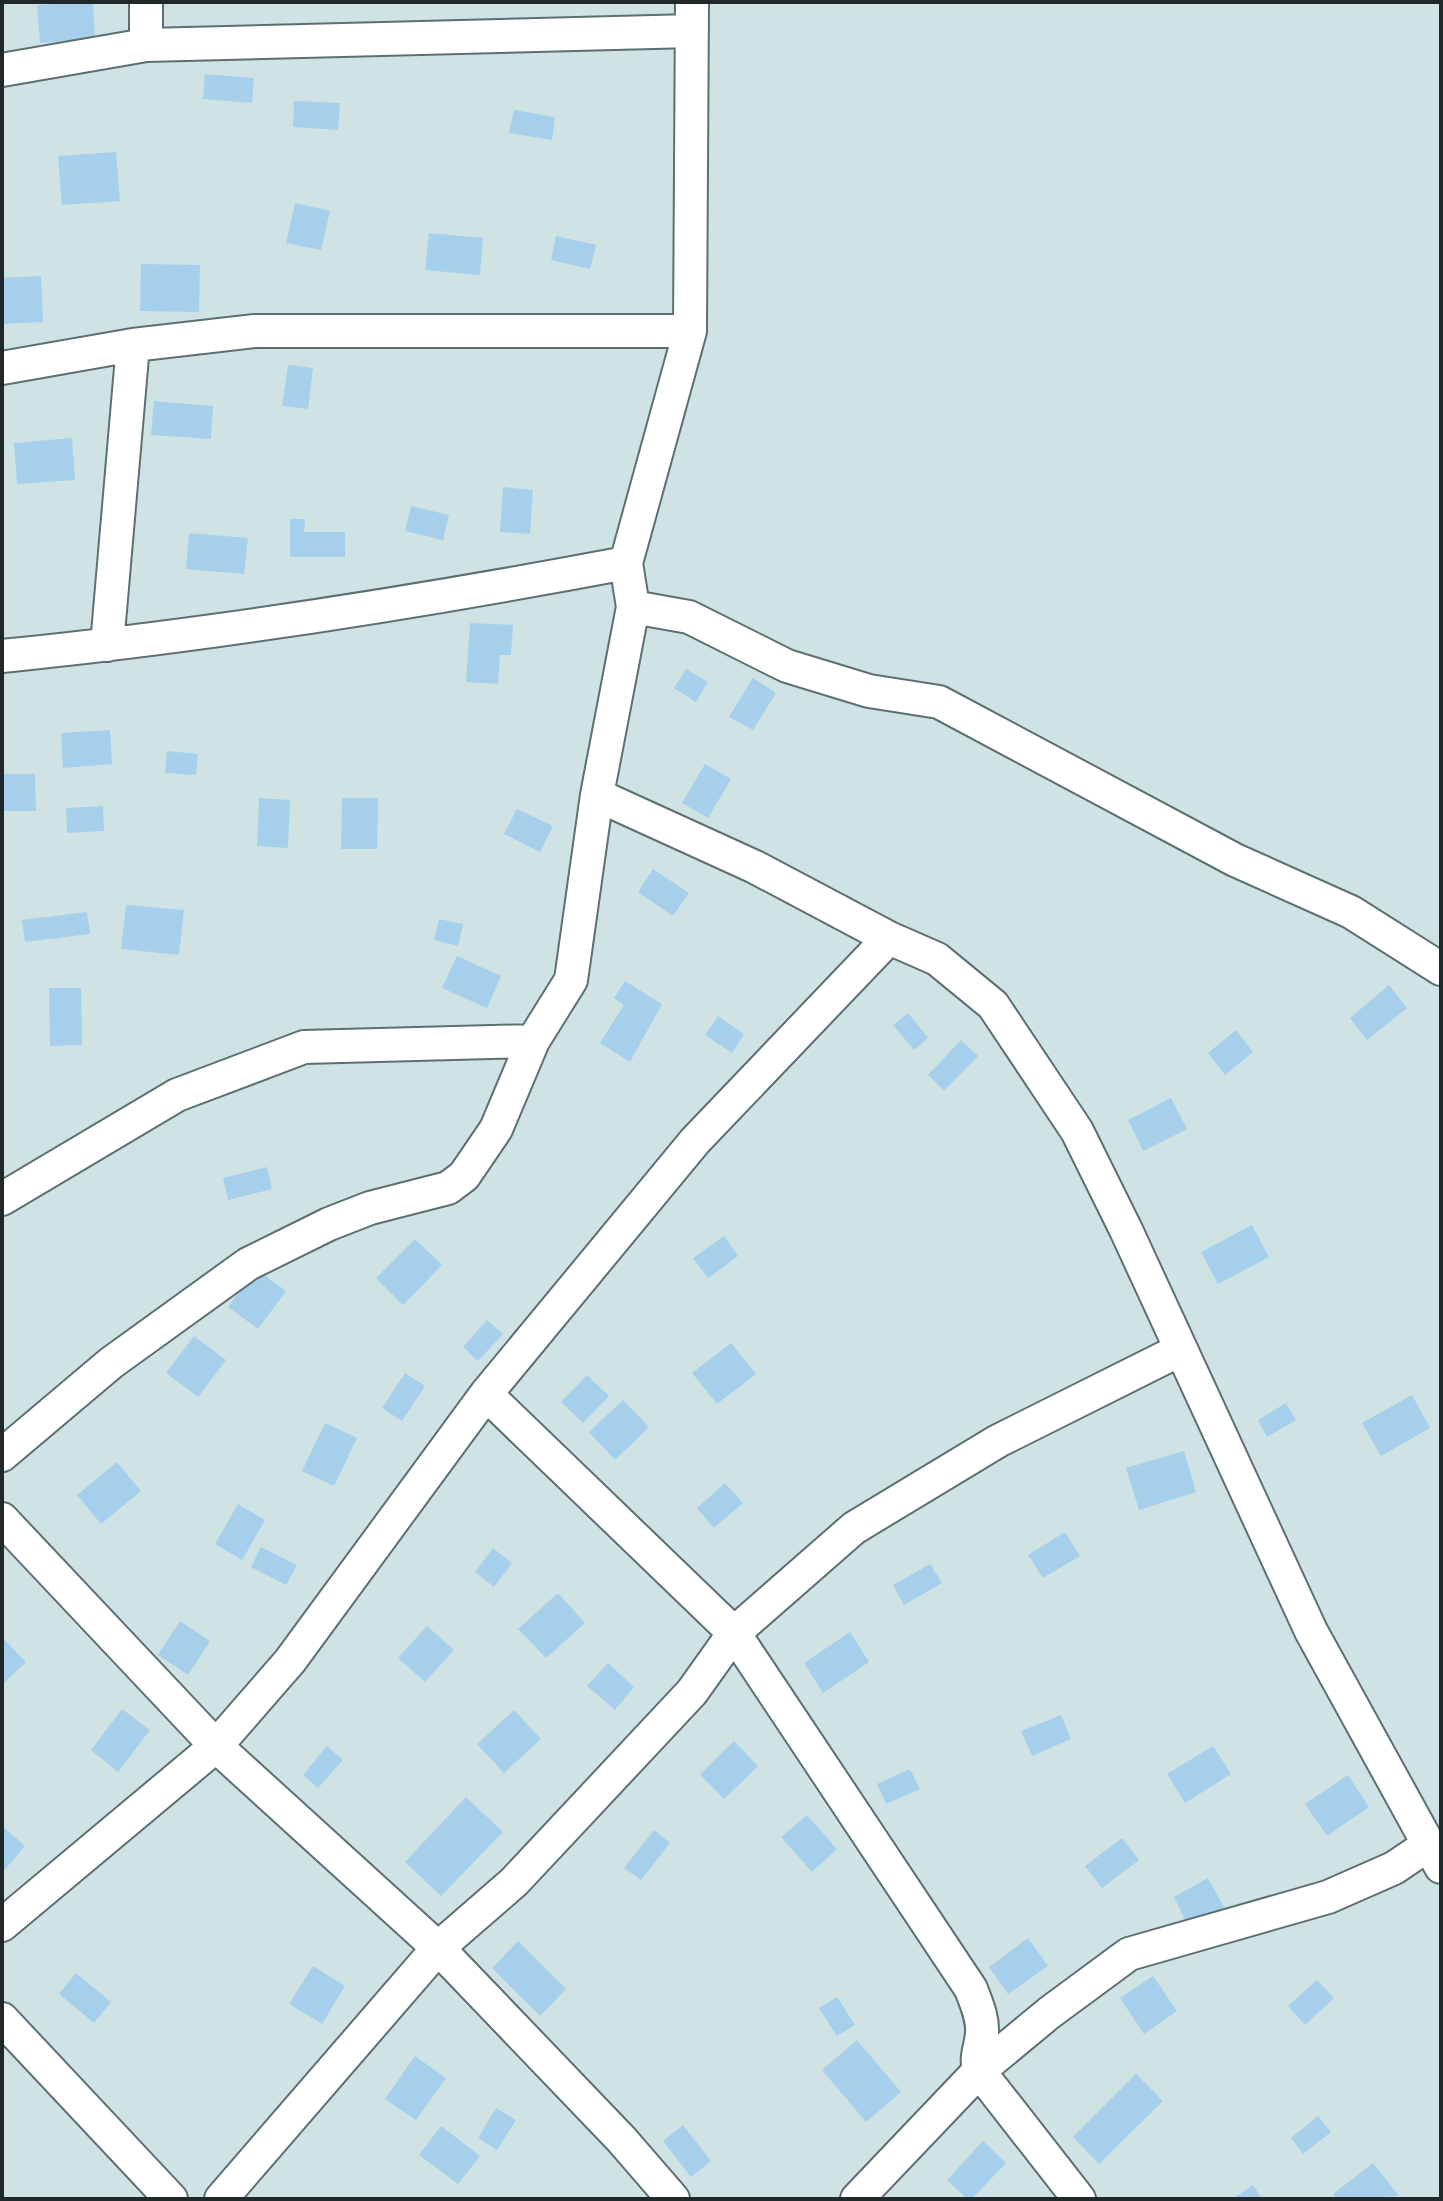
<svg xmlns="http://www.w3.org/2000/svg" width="1443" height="2201" font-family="'Sofia Sans Condensed',sans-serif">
<rect width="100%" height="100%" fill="#cfe3e5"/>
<!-- building -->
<path fill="#a5cfeb" d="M93,2L95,39L40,43L37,5Z
M205,74L254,78L252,103L203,99Z
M294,101L340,103L338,130L293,127Z
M514,110L555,117L552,140L509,133Z
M116,152L120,201L62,205L58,156Z
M295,203L330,211L321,250L286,243Z
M429,233L483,238L480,275L425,270Z
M556,236L596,245L590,269L551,260Z
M141,264L200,265L199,312L140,311Z
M41,276L43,322L2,324V278Z
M288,365L313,368L308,409L282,406Z
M154,401L213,406L211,439L151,435Z
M72,438L75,480L17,484L14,443Z
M503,487L533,490L530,534L500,532Z
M411,506L449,515L443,540L405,531Z
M290,519H305L304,532H345V557H290Z
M189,533L248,538L244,574L186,569Z
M470,623L513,625L511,655H500L498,684L466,682Z
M686,669L708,682L696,702L674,688Z
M753,678L776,693L753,730L729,717Z
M110,730L112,764L63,768L61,733Z
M167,751L198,754L196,775L165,773Z
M705,764L731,779L708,818L682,803Z
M2,774H35L36,811H2Z
M259,798L290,800L288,848L257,846Z
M342,798H378L377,849H341Z
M103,806L104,831L67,833L66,808Z
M517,809L553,826L540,852L504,834Z
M653,869L689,893L673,916L638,892Z
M126,905L184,910L179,955L121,949Z
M87,912L90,934L25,942L22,920Z
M439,919L463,924L458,946L434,940Z
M457,956L501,976L487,1008L442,988Z
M625,981L662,1004L630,1062L600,1043L624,1005L614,998Z
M1389,985L1407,1008L1367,1040L1350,1018Z
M49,988H81L82,1045L50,1046Z
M908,1013L928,1038L914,1050L893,1025Z
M718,1016L744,1034L732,1053L705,1035Z
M1236,1030L1253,1052L1225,1075L1208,1053Z
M961,1040L978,1056L944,1091L928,1075Z
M1171,1098L1187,1129L1143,1151L1128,1120Z
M267,1167L272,1189L228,1200L223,1178Z
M1252,1225L1269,1257L1218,1284L1201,1252Z
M724,1236L738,1256L708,1278L693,1258Z
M415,1239L442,1265L403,1305L376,1278Z
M256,1269L286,1291L258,1329L228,1307Z
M487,1320L503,1334L478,1361L463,1347Z
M194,1336L226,1360L198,1397L166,1373Z
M731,1343L756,1374L717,1404L692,1373Z
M405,1373L425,1386L402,1421L382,1408Z
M587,1375L609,1396L583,1423L561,1402Z
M1412,1395L1430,1428L1381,1456L1362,1423Z
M623,1400L649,1427L615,1460L589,1432Z
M1286,1403L1296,1420L1267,1437L1258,1420Z
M325,1423L357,1438L334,1486L302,1471Z
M1184,1451L1196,1492L1139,1510L1126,1468Z
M117,1462L141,1491L101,1524L77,1495Z
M725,1483L743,1503L714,1528L697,1508Z
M238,1504L265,1520L242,1560L215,1544Z
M1065,1532L1080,1556L1043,1578L1028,1555Z
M261,1547L297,1565L286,1585L251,1567Z
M493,1548L512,1563L494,1587L475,1572Z
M930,1564L942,1583L904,1605L893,1585Z
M558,1593L585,1623L546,1658L518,1629Z
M180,1621L210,1641L188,1675L158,1655Z
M427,1626L454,1650L425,1682L398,1658Z
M850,1632L869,1662L823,1693L804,1663Z
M2,1637L26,1662L2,1685Z
M608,1663L634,1687L615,1710L587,1686Z
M122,1709L150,1730L118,1772L91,1750Z
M514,1710L541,1739L504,1773L477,1744Z
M1061,1715L1071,1739L1032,1756L1021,1731Z
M734,1741L758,1766L724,1799L700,1775Z
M327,1746L343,1760L318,1788L303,1775Z
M1213,1746L1231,1774L1185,1803L1167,1774Z
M910,1769L920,1789L886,1804L877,1784Z
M1348,1775L1369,1807L1327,1836L1305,1804Z
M466,1797L503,1832L441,1896L405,1862Z
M807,1815L837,1849L812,1872L781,1837Z
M2,1826L25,1846L2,1873Z
M654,1830L670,1843L641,1880L624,1868Z
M1122,1838L1139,1860L1102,1888L1085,1866Z
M1208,1878L1224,1907L1188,1926L1174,1897Z
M1028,1938L1048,1966L1008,1994L989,1967Z
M518,1941L566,1989L540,2016L492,1968Z
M313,1966L345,1986L322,2024L289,2004Z
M76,1973L111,2002L94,2023L59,1994Z
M1153,1976L1177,2011L1144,2034L1120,1998Z
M1317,1980L1334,1998L1305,2025L1288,2006Z
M837,1997L855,2025L837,2036L819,2008Z
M857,2040L901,2092L866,2122L822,2070Z
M415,2056L446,2078L416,2120L385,2099Z
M1136,2074L1163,2101L1099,2164L1073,2137Z
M496,2108L516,2120L497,2150L478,2138Z
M1318,2116L1331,2132L1303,2154L1291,2138Z
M683,2125L711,2161L691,2177L663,2141Z
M441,2126L480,2156L458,2184L419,2155Z
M983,2141L1006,2163L972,2199H967L947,2180Z
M1373,2163L1399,2196L1337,2199L1333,2194Z
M1253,2185L1262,2199H1236L1235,2197Z"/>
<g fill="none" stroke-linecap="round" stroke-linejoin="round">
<defs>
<path id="street" d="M146,2V45
M2,70L146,45L692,31
M2,368L133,345L255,331H690
M633,607L689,617L787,666L869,691L939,702L1235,860L1351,912L1441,969
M107,645L133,345
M2,656C212,635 419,602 626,563
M597,795L755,867L889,938L937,959L993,1005L1077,1131L1126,1230L1311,1631L1441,1867
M2,1199L177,1095L304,1047L533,1041
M486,1394L734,1633L971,1989C976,2003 983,2017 982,2033C981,2048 975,2056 979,2071L1079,2199
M2,1455L111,1363L248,1264L329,1224L370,1208L448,1188L464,1176L496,1129L533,1041L571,980L597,795L633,607L626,563L690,331L692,2
M2,1519L216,1746L438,1948L622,2140L673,2199
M2,1925L216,1746L290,1661L486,1394L695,1141L889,938
M2,2019L171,2199
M221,2199L438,1948L514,1882L692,1692L734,1633L854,1528L998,1441L1180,1350
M857,2199L979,2071L1049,2013L1129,1954L1328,1897L1394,1868L1428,1845"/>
</defs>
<!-- street casing -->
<use href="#street" stroke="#5d6f71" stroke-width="36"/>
<!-- street -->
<use href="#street" stroke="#fff" stroke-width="32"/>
</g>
<!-- border -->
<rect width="1443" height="2201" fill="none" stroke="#212829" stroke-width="8"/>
</svg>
